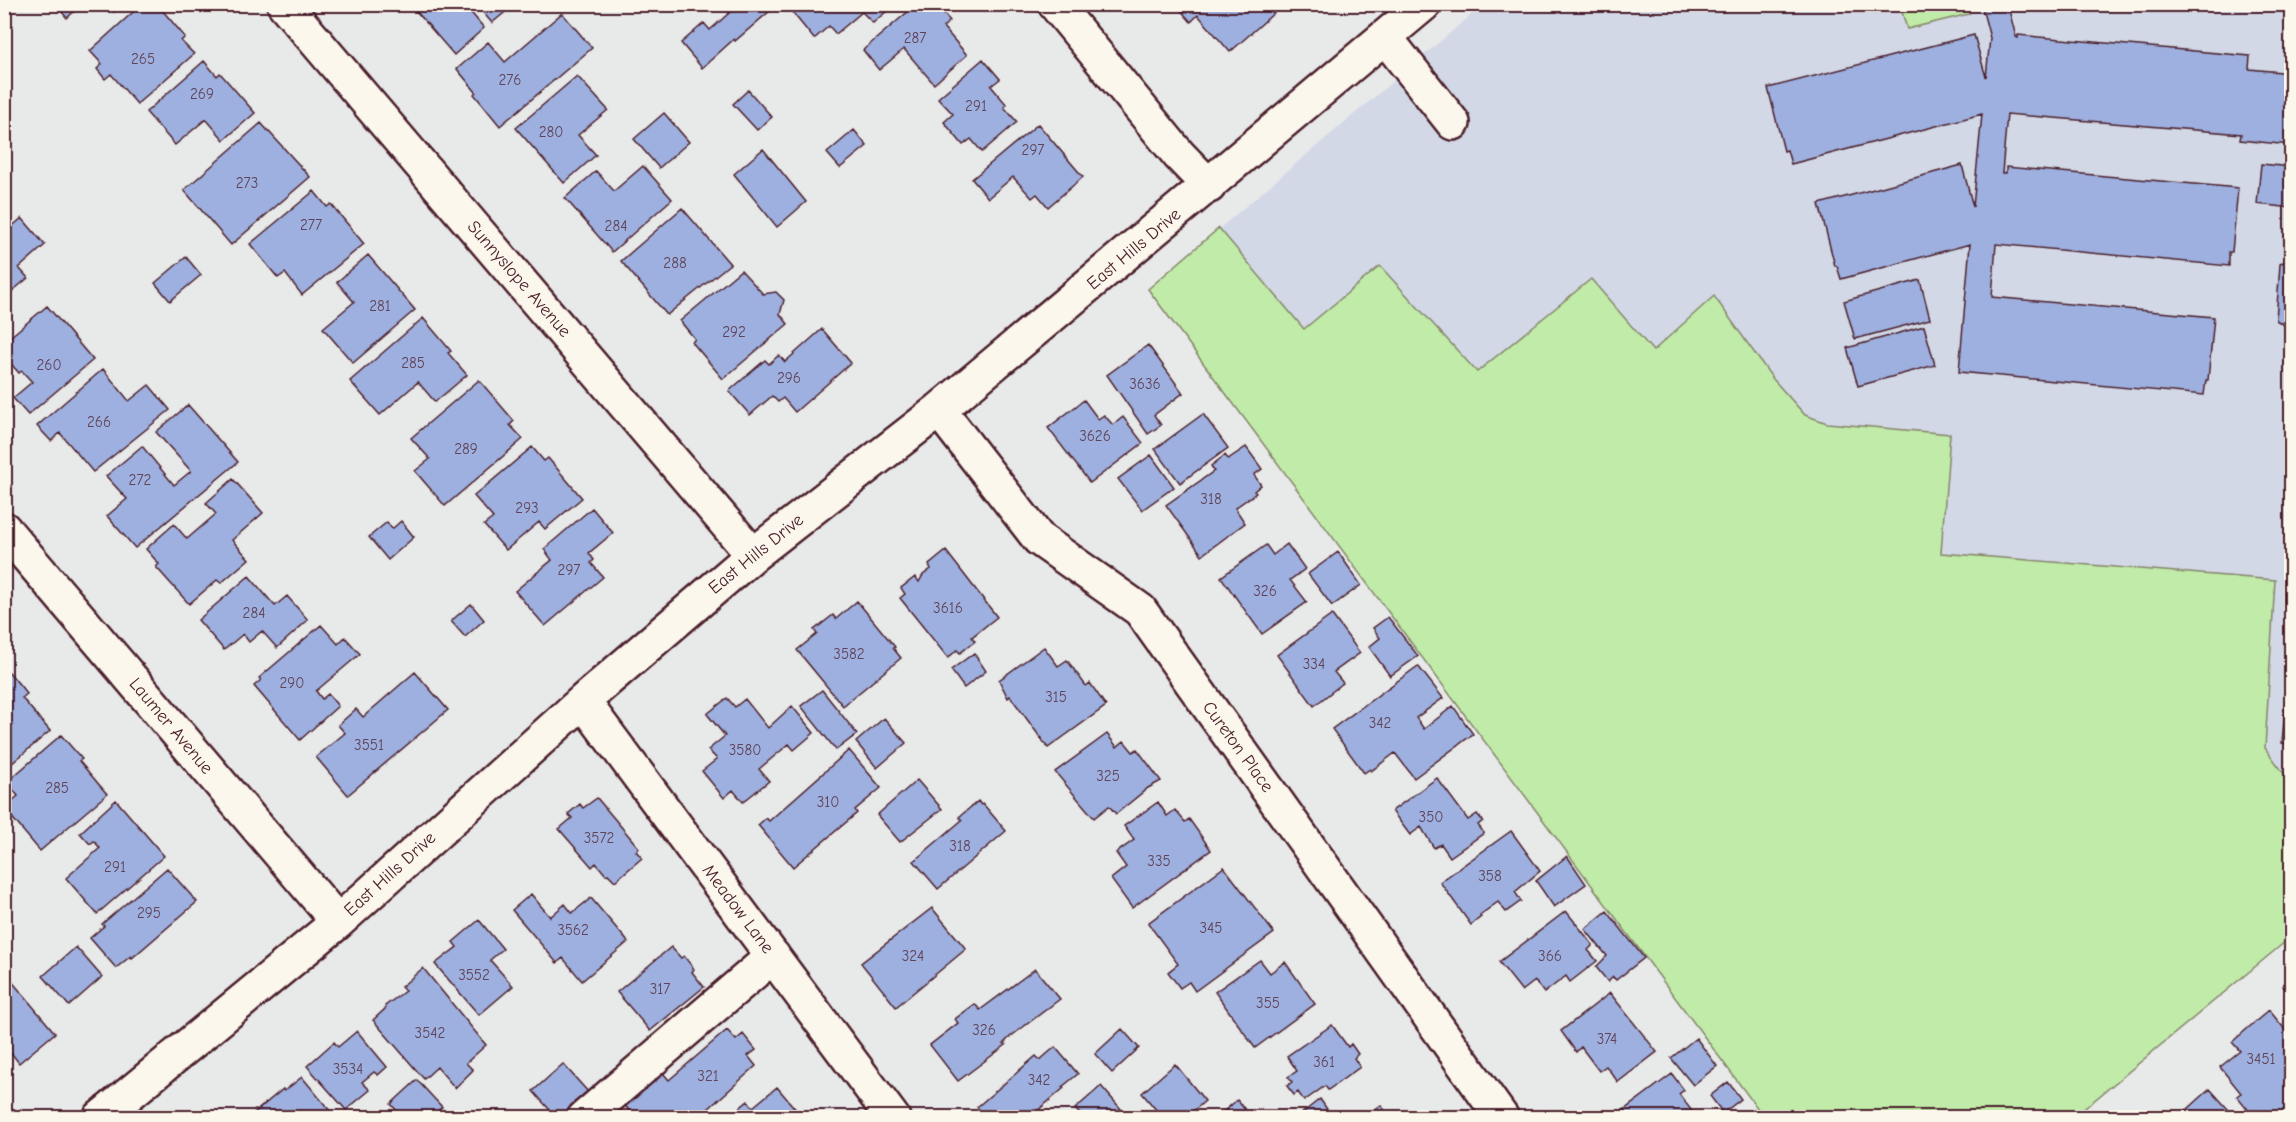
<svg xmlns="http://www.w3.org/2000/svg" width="2296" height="1122" font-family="'Comic Neue',sans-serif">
<rect width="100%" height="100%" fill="#e8e9e9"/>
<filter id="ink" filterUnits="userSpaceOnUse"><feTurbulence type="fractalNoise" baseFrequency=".0167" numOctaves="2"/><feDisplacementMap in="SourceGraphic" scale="12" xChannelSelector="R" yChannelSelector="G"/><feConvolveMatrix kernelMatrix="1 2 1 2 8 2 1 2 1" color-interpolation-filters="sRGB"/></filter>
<g filter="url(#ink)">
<!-- built -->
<path fill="#d2d8e6" d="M1483,5H2291V937L2074,1117H1764L1148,289Z"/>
<!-- green -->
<path fill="#c0eba8" stroke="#85856a" stroke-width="1.5" d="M1900,5H1967L1969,14L1907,29Z
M1219,228L1304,329L1380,266L1477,372L1591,279L1653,351L1714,296L1773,379L1805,415L1827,423L1950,434L1941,553L2275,580L2265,748L2291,783V937L2074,1117H1764L1148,289Z"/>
<!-- building -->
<path fill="#9eb0df" stroke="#4a1f2b" stroke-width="1.5" d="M55,4H82L67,18Z
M107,4H123L114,12Z
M142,4H157L185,37L181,41L194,54L137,104L111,74L105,79L97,69L102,64L90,51Z
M410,4H472L468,9L484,28L454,55Z
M476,4H515L492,23Z
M741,4H778L735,41L734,39L702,68L681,43L704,23L710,30L737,6L738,7Z
M791,4H895L873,23L862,12L836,34L829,26L814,39L788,7Z
M917,4H933L943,13L950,21L943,27L967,55L934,84L904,49L879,70L863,50Z
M1181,4H1268L1275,12L1230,52L1198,15L1191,22L1178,7Z
M1981,4H2030L2009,10L2016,37L2018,38V35L2250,56L2249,69L2292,73L2290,145L2240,140L2241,134L2007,114L2002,173H2006V167L2238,188L2232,252H2229V266L1996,244L1992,297L2214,317L2208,380H2206L2204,395L1959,372L1970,244L1841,279L1837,266H1835L1819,204L1962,165L1973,207L1982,114L1791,164L1787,150L1784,151L1768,88L1974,35L1986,77L1990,38Z
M562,13L592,48L500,126L474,94L476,92L457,69L488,42L505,62Z
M983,59L1000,79L991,86L1007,105L1004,107L1017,122L982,152L971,139L963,145L944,122L953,114L938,98Z
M204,61L217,76L220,73L255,113L224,140L206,119L175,145L146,112Z
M577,76L608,110L578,135L596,155L564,183L516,128Z
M748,90L772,117L757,130L733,104Z
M664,113L689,142L659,168L634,139Z
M261,123L310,177L231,245L184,190Z
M1038,124L1083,177L1048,207L1037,194L1032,198L1013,177L988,198L972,179Z
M854,130L867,146L840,168L827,153Z
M763,149L806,202L777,227L734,174Z
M2261,164L2292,167V208L2257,204Z
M643,166L672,199L612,252L565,198L596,171L614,191Z
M314,191L327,207L331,204L364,244L302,295L285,273L278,278L250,244Z
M682,208L730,264L667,315L621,261Z
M22,218L45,245L19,268L28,278L4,298V233Z
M368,255L415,310L353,363L323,328L354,302L337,282Z
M186,257L201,275L170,301L155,283Z
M2292,258V330L2276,320L2280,264Z
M741,270L763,294L776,292L784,300L780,314L788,324L723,379L692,342L695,339L680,321Z
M1920,280L1930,319L1855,339L1844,301Z
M47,306L93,360L28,415L13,398L32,382L22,371L19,373L4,356V342Z
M423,318L451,351L448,353L467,375L435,402L418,382L380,415L350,381Z
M1924,326L1935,365L1858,386L1847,348Z
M822,329L851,363L795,412L783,398L778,402L772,396L750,415L729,391L765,360L769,364L779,355L785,362Z
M1148,345L1183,393L1154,415L1161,425L1148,434L1107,375Z
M103,369L129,401L149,385L170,410L93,472L60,433L51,441L37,426Z
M479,380L514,421L510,425L523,439L445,506L415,471L430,459L411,438Z
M1084,400L1098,419L1104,415L1113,425L1123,417L1143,443L1090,483L1048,428Z
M188,405L238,462L135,548L107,516L127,499L106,476L142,446L174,485L191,471L156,432Z
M1203,414L1228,448L1180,483L1155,449Z
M532,447L544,461L548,458L582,498L545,529L539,522L506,550L484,525L493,518L474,496Z
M1246,447L1262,469L1254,475L1261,485L1254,491L1256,493L1235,508L1245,523L1202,555L1166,505L1214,471L1211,466L1225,455L1228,459Z
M1151,455L1174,487L1142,510L1118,479Z
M233,479L263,513L232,540L249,559L221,583L217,580L189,604L156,567L159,564L146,549L174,524L187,539L216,514L206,503Z
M592,508L613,533L589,553L594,560L591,563L603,577L545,626L515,591L552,560L544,549Z
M401,521L414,537L388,560L369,537L387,522L392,529Z
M1287,544L1305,569L1290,580L1307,602L1262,634L1221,577L1266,545L1273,555Z
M946,551L997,617L972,637L975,641L960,653L957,650L948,658L900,598L905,594L901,588L915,577L919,582L923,575L931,569L929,565Z
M1338,552L1361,585L1332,606L1308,574Z
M249,576L275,606L287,596L308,620L277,648L262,631L249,642L243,634L224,650L198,620Z
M857,601L895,647L893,648L901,658L843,706L797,650L817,634L814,630L833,615L836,619Z
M471,604L484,620L465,637L451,621Z
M1332,615L1360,653L1334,672L1343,683L1314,706L1277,655Z
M1388,617L1418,656L1390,676L1369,647L1380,638L1373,628Z
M321,625L338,644L345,637L360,654L316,691L322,699L328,694L338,706L300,740L254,686L261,680L259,678Z
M2292,635V744L2282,743Z
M1044,647L1058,666L1067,660L1086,686L1090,683L1106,706L1048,748L1010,696L1008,698L999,680Z
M974,653L986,671L964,688L951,670Z
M1418,666L1443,698L1416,718L1424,729L1453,706L1473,734L1414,778L1395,753L1371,771L1370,769L1364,773L1332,729Z
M9,672L27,694L22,698L50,731L4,770V676Z
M415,672L448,710L348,795L316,757L345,733L338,725L356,709L363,717Z
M822,690L857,734L836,750L801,706Z
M727,698L735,707L745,699L768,728L792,706L814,733L794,750L789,744L759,769L769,781L743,802L733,790L724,798L702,771L717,759L708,750L725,736L707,714Z
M884,718L906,743L877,768L856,742Z
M1107,734L1117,747L1124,741L1133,752L1137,749L1161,781L1148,788L1116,814L1109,806L1094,818L1055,772Z
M61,735L82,759L79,761L107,794L40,851L4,808L18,796L7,782Z
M849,750L881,788L855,810L857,813L793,867L758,825L766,818L769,821Z
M1437,778L1468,820L1477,814L1483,821L1478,825L1484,833L1450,857L1441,844L1434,848L1421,827L1410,835L1392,811Z
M917,780L942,809L900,842L877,815Z
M597,798L639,848L636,851L642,858L615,881L608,874L606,875L596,863L592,867L559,829L572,818L568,814L580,804L583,808Z
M116,800L164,856L97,914L66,878L100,848L94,841L90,844L80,833Z
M978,801L981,805L983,804L1006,831L938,889L914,861L962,820L959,817Z
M1158,802L1167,816L1175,810L1185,822L1189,819L1211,850L1132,908L1111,879L1126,867L1116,853L1134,840L1124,826Z
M1511,831L1540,871L1515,892L1521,901L1506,912L1498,902L1480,915L1481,917L1471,925L1440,882Z
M1567,856L1586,884L1554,907L1536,881Z
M1224,867L1274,933L1195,991L1189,982L1180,988L1168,972L1178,964L1148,923Z
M167,868L197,902L132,958L131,956L116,968L90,938L104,926L102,924Z
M531,894L550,917L565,904L572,913L591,898L628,942L582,981L563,958L557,963L512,910Z
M932,908L966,949L896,1007L861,963Z
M1566,911L1593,945L1588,950L1597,961L1570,982L1566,976L1544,993L1535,981L1522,991L1499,962Z
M1607,911L1644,958L1616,980L1613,977L1608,982L1596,967L1607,956L1585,929Z
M479,920L503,949L490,960L513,986L479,1015L435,964L457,947L453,942Z
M76,947L102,977L69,1006L43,976Z
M671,947L681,958L684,956L694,969L692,972L704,987L650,1031L617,992Z
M1260,960L1270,973L1285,962L1315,1004L1255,1048L1215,992Z
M423,968L486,1045L466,1063L473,1070L455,1088L437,1067L424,1079L373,1020L386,1008L385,1006L405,991L401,987Z
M1035,969L1060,999L1010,1037L1004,1043L1006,1045L958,1081L930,1045L958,1023L955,1019L975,1004L980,1010Z
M10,979L55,1033L19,1063L12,1054L4,1060V984Z
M2292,979V995L2283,986Z
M1610,993L1657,1052L1618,1082L1606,1066L1599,1071L1581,1047L1576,1052L1561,1031Z
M2269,1010L2292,1038V1118H2255L2237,1096L2241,1093L2220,1067L2240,1051L2232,1042Z
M1332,1025L1348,1047L1351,1044L1358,1054L1354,1058L1360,1067L1328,1090L1325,1086L1304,1101L1298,1092L1294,1095L1287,1086L1292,1082L1288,1077L1297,1071L1287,1056Z
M1122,1029L1139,1048L1112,1073L1095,1054Z
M727,1030L736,1040L743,1034L756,1050L748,1056L756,1066L698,1118H635L619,1098L657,1066L669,1080Z
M357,1031L387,1067L378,1075L374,1072L362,1082L370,1090L346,1110L307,1066L334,1042L338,1047Z
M1696,1038L1717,1066L1693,1085L1671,1058Z
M1055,1047L1078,1074L1062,1087L1064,1088L1029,1118H986L977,1107L1036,1056L1040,1060Z
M563,1064L589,1093L562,1118H557L533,1091Z
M1175,1064L1205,1101L1185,1118H1163L1142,1093Z
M1672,1074L1684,1090L1679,1094L1697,1118H1630L1624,1110Z
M302,1077L336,1118H248L283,1089L284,1091Z
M417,1080L442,1107L430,1118H403L391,1104Z
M1728,1082L1741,1099L1723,1113L1710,1096Z
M1101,1086L1121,1109L1116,1114L1120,1118H1081L1082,1116L1075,1109Z
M777,1087L803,1118H733L739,1113L737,1110L748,1101L753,1107Z
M2210,1089L2236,1118H2178Z
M1320,1099L1333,1118H1296Z
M1237,1100L1252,1118H1216Z
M1381,1105L1390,1118H1363Z"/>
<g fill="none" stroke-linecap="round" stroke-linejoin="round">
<defs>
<path id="minor" d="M284,4L753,555
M1055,4L1179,155L1209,186
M1385,37L1453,123
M939,410L1039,539L1140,610L1502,1118
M4,529L338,922
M583,701L893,1118
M100,1118L338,922L583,701L753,555L939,410L1424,4
M584,1118L773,956"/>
</defs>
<!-- minor casing -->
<use href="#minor" stroke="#4a1f2b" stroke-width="38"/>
<!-- minor -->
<use href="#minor" stroke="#fbf7ec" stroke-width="33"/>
</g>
</g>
<g text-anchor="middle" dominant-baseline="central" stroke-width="4.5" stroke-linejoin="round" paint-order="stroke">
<!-- number labels -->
<g font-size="15" fill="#5f4358">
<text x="915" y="38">287</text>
<text x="143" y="59">265</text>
<text x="510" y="80">276</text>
<text x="202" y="94">269</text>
<text x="976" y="106">291</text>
<text x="551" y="132">280</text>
<text x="1033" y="150">297</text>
<text x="247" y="183">273</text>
<text x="311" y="225">277</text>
<text x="616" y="226">284</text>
<text x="675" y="263">288</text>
<text x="380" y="306">281</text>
<text x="734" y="332">292</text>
<text x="413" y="363">285</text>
<text x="49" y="365">260</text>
<text x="789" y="378">296</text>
<text x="1145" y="384">3636</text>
<text x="99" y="422">266</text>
<text x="1095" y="436">3626</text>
<text x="466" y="449">289</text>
<text x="140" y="480">272</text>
<text x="1211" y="499">318</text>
<text x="527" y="508">293</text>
<text x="569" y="570">297</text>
<text x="1265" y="591">326</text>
<text x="948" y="608">3616</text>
<text x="254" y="613">284</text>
<text x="849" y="654">3582</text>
<text x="1314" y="664">334</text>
<text x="292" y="683">290</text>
<text x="1056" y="697">315</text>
<text x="1380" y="723">342</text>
<text x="369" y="745">3551</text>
<text x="745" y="750">3580</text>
<text x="1108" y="776">325</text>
<text x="57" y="788">285</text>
<text x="828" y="802">310</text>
<text x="1431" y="817">350</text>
<text x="599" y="838">3572</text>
<text x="960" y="846">318</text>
<text x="1159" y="861">335</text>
<text x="115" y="867">291</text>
<text x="1490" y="876">358</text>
<text x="149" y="913">295</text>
<text x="1211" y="928">345</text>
<text x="573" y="930">3562</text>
<text x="913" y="956">324</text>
<text x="1550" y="956">366</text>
<text x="474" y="975">3552</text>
<text x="660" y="989">317</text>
<text x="1268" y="1003">355</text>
<text x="984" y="1030">326</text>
<text x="430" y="1033">3542</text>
<text x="1607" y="1039">374</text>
<text x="2261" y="1059">3451</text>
<text x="1324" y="1062">361</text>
<text x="348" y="1069">3534</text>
<text x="708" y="1076">321</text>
<text x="1039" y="1080">342</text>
</g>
<!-- street labels -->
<g font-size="18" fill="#4a1f2b" stroke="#fbf7ec">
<text transform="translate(1134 249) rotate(-40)">East Hills Drive</text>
<text transform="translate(519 279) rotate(49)">Sunnyslope Avenue</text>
<text transform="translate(756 554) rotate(-39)">East Hills Drive</text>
<text transform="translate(171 726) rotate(50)">Laumer Avenue</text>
<text transform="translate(1238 747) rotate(54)">Cureton Place</text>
<text transform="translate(390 874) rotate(-42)">East Hills Drive</text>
<text transform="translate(738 909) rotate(53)">Meadow Lane</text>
</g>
</g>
<!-- margin -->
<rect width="2296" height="1122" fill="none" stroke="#fbf7ec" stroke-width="24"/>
<rect x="12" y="12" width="2272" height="1098" fill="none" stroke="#4a1f2b" stroke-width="2" filter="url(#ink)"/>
</svg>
